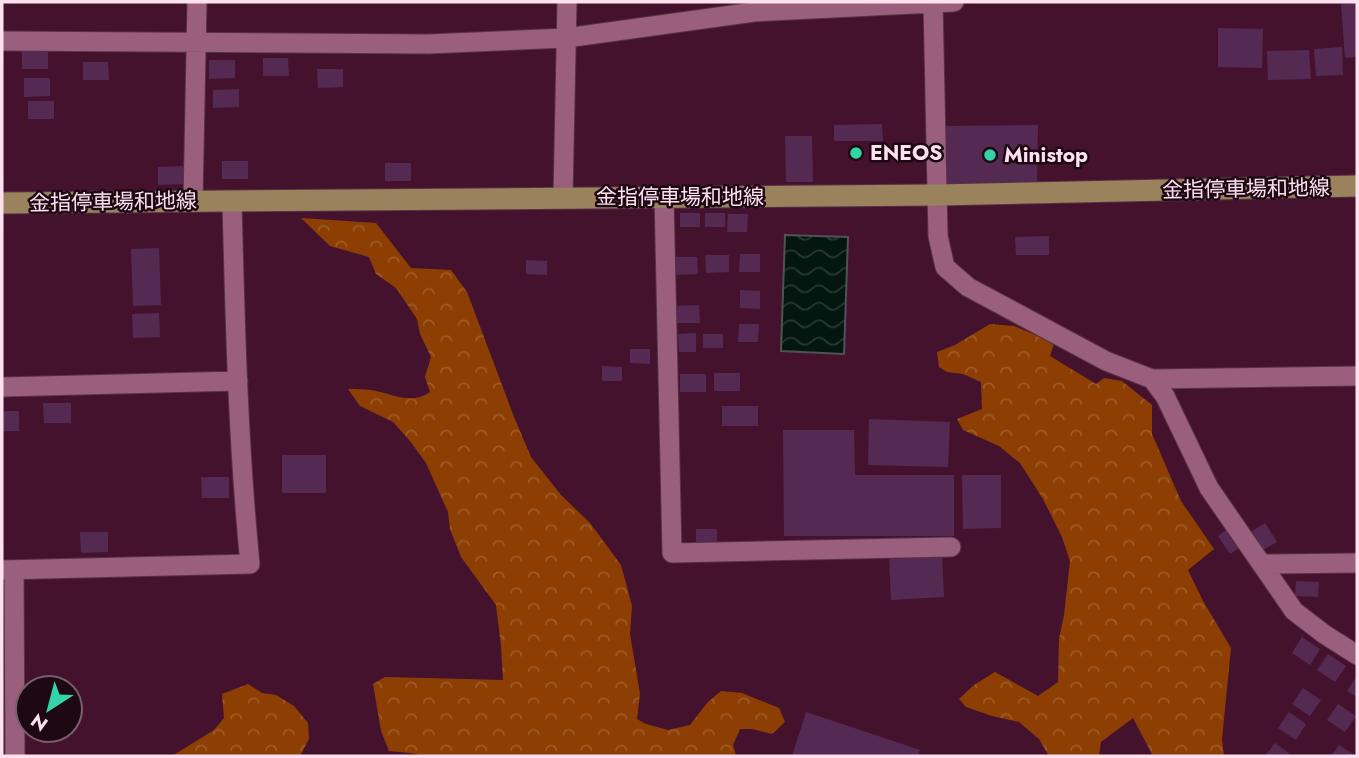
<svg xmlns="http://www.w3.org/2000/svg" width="1359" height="758" font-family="Jost,'Noto Sans JP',sans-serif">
<defs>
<pattern id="forest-crowns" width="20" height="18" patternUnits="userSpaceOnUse" patternTransform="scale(1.75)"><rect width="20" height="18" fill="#8d3f03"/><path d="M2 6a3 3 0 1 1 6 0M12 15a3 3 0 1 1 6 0" fill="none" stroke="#9e5a28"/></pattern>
<pattern id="water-waves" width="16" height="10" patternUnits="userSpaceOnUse" patternTransform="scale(1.75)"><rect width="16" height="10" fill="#031610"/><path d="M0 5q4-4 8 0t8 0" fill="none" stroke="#293833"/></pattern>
</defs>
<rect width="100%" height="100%" fill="#45122e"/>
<!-- forest -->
<path fill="url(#forest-crowns)" d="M301,218L376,223L411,268L451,270L467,292L514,417L531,457L561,495L590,523L621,565L632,606L630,634L640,694L637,719L646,724L668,730L690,725L708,702L721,691L742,693L779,708L785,722L772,734L752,729H740L733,745L736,756H425L410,753L389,751L381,731L373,684L385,677L503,680L501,646L496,605L461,557L450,529L448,512L426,463L410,441L393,422L360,406L348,389C356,389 364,389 371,390C392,393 410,406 430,392L425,377L431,357L420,334L417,319L396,288L376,274L369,257L330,246Z
M990,324L1014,326L1054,343L1050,356L1096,384L1104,378L1122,381L1152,405V434L1181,501L1214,549L1188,570L1203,601L1231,648L1222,739L1224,756H1153L1133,718L1101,742L1099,756H1049L1039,739L1019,722L992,716L966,707L959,699L974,685L995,672L1038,696L1058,682L1059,639L1064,615L1070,561L1062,537L1043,499L1020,463L999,446L963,430L957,419L982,409L981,382L963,374L947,372L939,367L937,352L955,345Z
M248,684L262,693L276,695L294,706L308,723L309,739L300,756H172L214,730L224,718L222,694Z"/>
<!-- water -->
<path fill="url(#water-waves)" stroke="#4e5353" stroke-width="2" d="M785,235L848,237L844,354L781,351Z"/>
<!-- building -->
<path fill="#552a52" d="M1357,3V57L1345,58L1341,4Z
M1218,28L1263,29L1262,68L1218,67Z
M1342,47L1343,75L1316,76L1314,49Z
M1309,50L1311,79L1268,80L1267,51Z
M22,51H48V69H22Z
M263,58H288L289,76H263Z
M209,60H235V78L209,79Z
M83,62H108L109,80H83Z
M317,69H343V87L318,88Z
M24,78H50V96L24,97Z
M239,89V107L213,108V90Z
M28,101H54V119H28Z
M882,124L883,141H834V125Z
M1038,125L1037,184L943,187V126Z
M785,136H812L813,182H786Z
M222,161H248V179H222Z
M385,163H411V181H385Z
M184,166V184L158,185V167Z
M680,213H700V227H680Z
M705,213H725V227H705Z
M728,214H748L747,232H727Z
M1049,236V255H1016L1015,237Z
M159,248L161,305L133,306L131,249Z
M740,254H760V272H739Z
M705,255H729V272L706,273Z
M674,257H697L698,274L674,275Z
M526,260L547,261V275L526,274Z
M740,290L760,291V309L740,308Z
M699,305L700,323H676V306Z
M159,313L160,337L133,338L132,314Z
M739,324H759L758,342H738Z
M696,333V352H679L678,334Z
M703,334H723V348H703Z
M630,349H650V364L630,363Z
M602,366L622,367V381H602Z
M714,373H740V391H714Z
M680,374H706V392H680Z
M43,403H71V423H44Z
M722,406H758V426H722Z
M2,411H19V431H2Z
M869,419L950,422L948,467L868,465Z
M783,430H854L855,475H954V536H784Z
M282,455H326V493H282Z
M962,475H1001V528L963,529Z
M201,477H229V498H202Z
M1265,523L1277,542L1263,550L1252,531Z
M1230,527L1243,546L1230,554L1218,536Z
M696,529H717V543H696Z
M80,532H108V552L81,553Z
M942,556L944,597L891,600L889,559Z
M1296,581L1319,582L1318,597L1295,596Z
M1302,637L1320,649L1310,665L1292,653Z
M1328,654L1346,666L1335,682L1317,670Z
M1357,676V697L1347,691Z
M1303,688L1321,700L1310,716L1292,704Z
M1338,704L1356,716L1345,732L1327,720Z
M806,712L920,750L918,756H792Z
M1289,712L1306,724L1296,740L1278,728Z
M1275,743L1289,753L1287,756H1265Z
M1339,745L1356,756H1331Z"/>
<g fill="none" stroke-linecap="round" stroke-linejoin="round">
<defs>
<path id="minor" d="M933,2L938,236L945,267L968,287L1106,361L1152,379L1357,376
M2,41L428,44L566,38L754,12L954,2
M664,197L672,553L951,547
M563,198L567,2
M193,201L197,2
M1152,379L1165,396L1209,488L1294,611L1324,634L1357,655
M2,387L238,381
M1262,564L1357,563
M2,570L250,564C238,443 235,322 232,201
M14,570L15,756"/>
<path id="major" d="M2,203L937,195L1357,186"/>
</defs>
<!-- minor casing -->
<use href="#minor" stroke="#583246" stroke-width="21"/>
<!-- major casing -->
<use href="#major" stroke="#583246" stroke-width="23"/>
<!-- minor -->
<use href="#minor" stroke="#9a5f7c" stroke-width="19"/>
<!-- major -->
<use href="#major" stroke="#99825c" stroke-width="21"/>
</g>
<!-- markers -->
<g fill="#33d4a8" stroke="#1e0814" stroke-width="2.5">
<circle cx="856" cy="153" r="7"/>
<circle cx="990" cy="155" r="7"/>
</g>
<g text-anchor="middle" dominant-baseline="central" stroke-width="5" stroke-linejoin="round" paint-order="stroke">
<!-- poi labels -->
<g font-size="21" font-weight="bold" fill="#fde1ee" stroke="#1e0814" text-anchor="start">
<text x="870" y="153">ENEOS</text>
<text x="1004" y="155">Ministop</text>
</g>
<!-- street labels -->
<g font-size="21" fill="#fde1ee" stroke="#1e0814">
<text transform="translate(1246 189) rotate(-1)">金指停車場和地線</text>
<text x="680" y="197">金指停車場和地線</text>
<text transform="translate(113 202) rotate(-1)">金指停車場和地線</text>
</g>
</g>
<!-- border -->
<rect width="1359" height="758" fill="none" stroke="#fde1ee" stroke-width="7"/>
<!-- north arrow -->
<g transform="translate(49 709) rotate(216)"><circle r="33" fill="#1e0814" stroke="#775f6b" stroke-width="2"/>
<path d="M0-5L12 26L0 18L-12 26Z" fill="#33d4a8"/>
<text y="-10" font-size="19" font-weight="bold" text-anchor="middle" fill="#fde1ee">N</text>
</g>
</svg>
